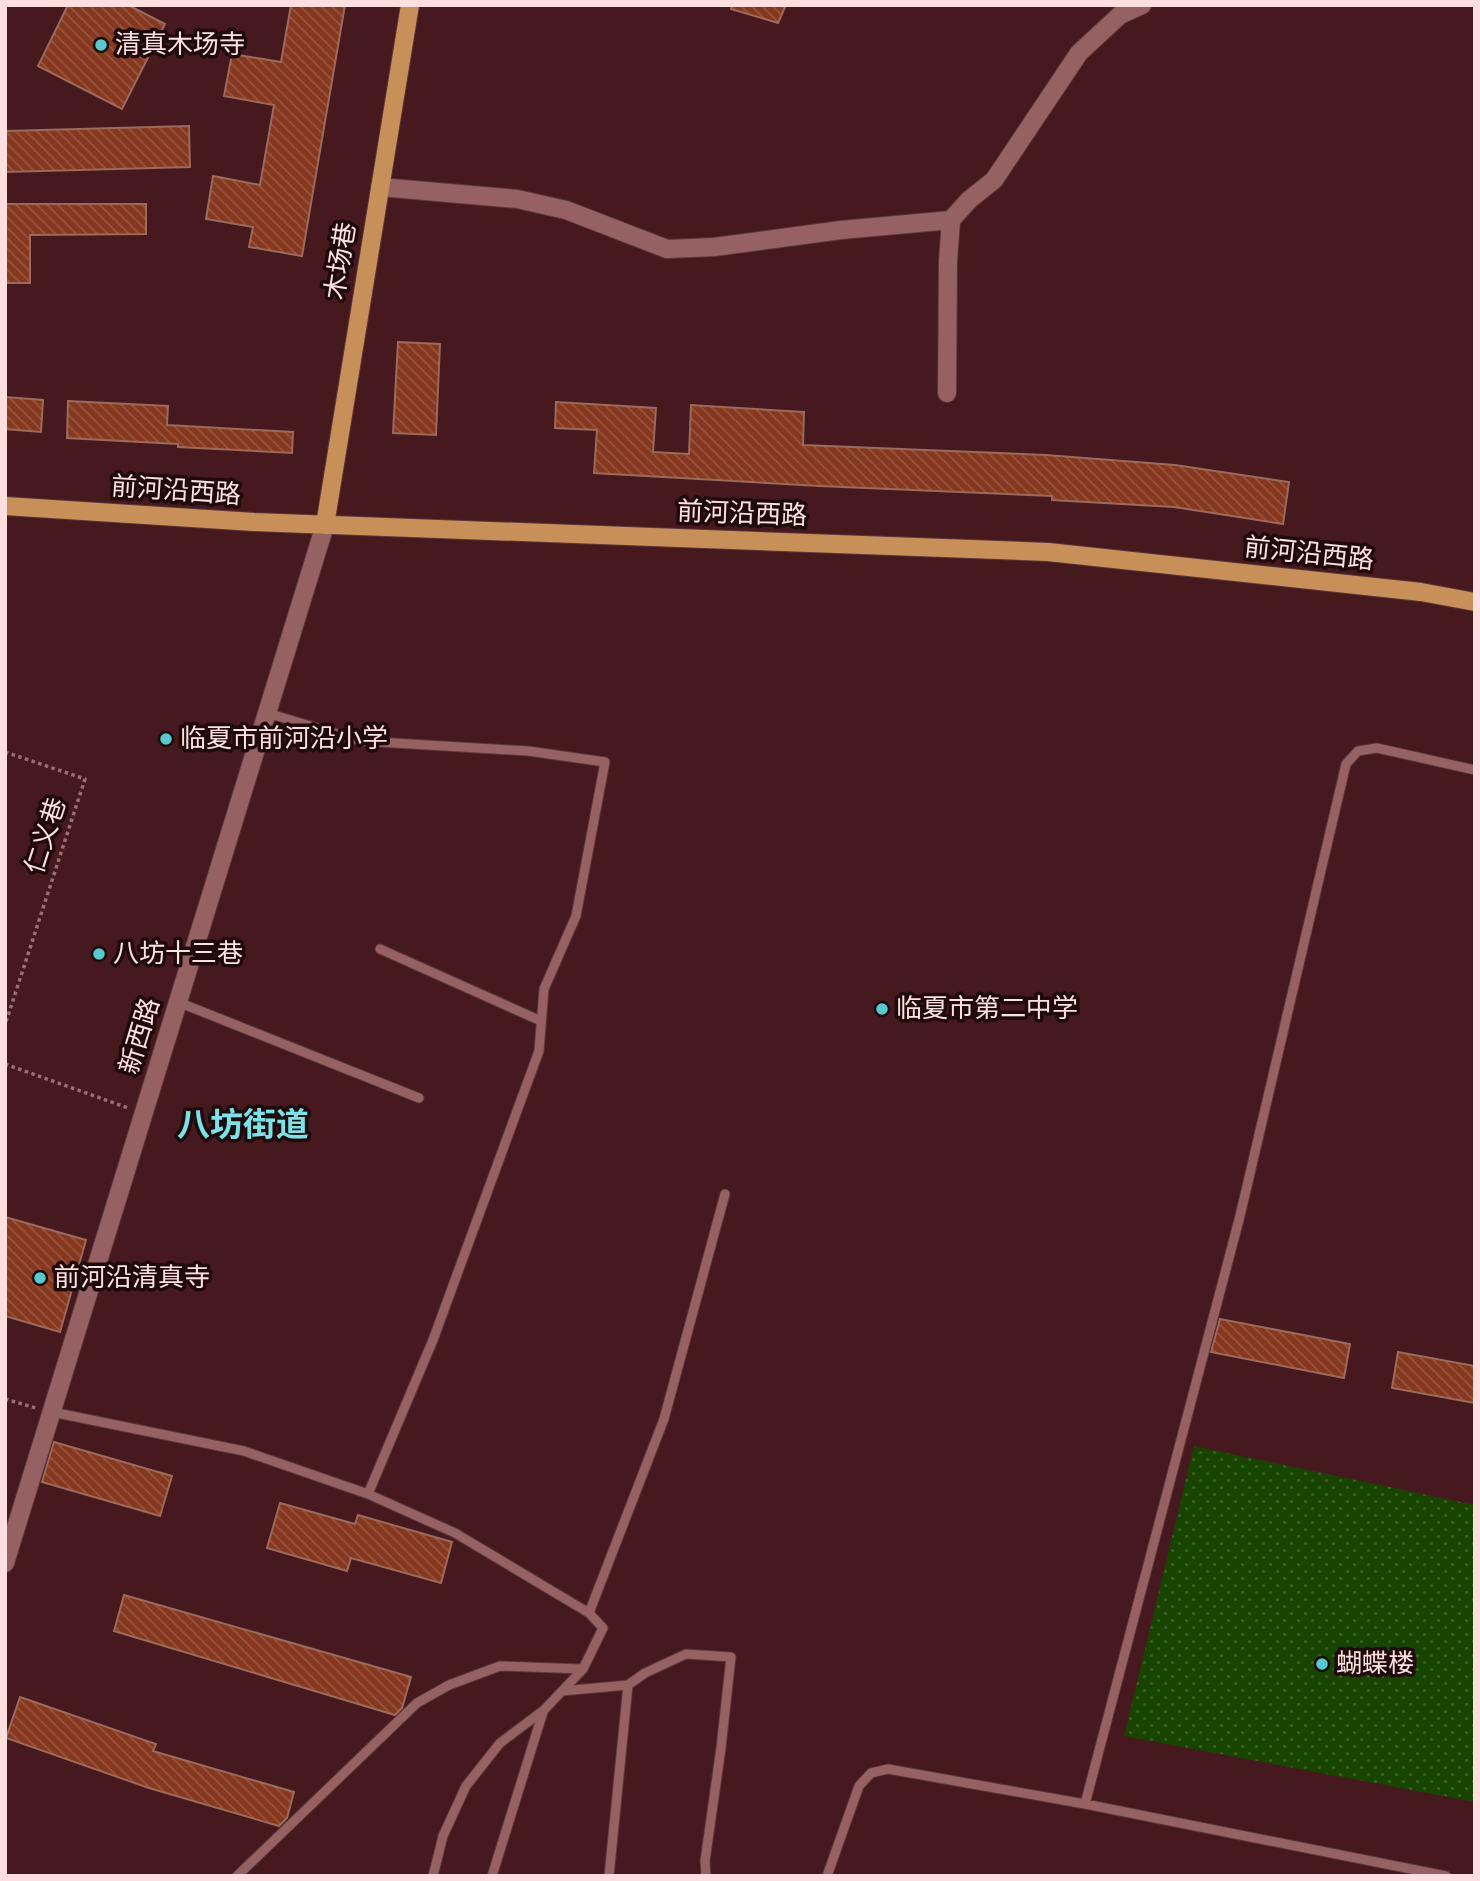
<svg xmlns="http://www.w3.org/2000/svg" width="1480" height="1881" font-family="Signika,'Noto Sans SC',sans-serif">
<defs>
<pattern id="park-dots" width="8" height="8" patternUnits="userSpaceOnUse" patternTransform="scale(1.75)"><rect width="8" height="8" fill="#174500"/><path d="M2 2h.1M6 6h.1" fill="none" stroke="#3a5f25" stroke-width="1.8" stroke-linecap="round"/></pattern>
<pattern id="building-back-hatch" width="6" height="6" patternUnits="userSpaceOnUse" patternTransform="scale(1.75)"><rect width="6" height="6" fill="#86381f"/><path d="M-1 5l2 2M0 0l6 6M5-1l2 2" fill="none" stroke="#98543f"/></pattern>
</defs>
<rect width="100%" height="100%" fill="#45191d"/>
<!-- park -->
<path fill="url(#park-dots)" d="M1194,1446L1475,1505V1802L1124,1736Z"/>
<!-- building -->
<path fill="url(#building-back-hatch)" stroke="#9b6a5b" stroke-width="2" d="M68,5H128L165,24L122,109L38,66Z
M291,5H345L302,256L249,247L253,227L206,219L213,176L260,185L274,105L224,96L232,54L281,62Z
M732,5H786L778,23L731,9Z
M189,126L190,167L5,172V131Z
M5,204H146V234L30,235V283H5Z
M398,342L440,344L436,435L393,433Z
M5,397L43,400L41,432L5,429Z
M68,401L168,406L167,425L293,432L292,453L178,447V444L67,438Z
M556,402L656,408L653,452L689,454L691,405L804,412L803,445L1046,455L1175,465L1289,482L1283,524L1174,507L1052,500V496L819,486L594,473L597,430L555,428Z
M5,1217L86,1240L60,1332L5,1316Z
M1220,1319L1350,1344L1344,1378L1211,1352Z
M1398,1352L1475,1366V1403L1392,1388Z
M54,1442L172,1476L160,1516L42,1482Z
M280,1503L355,1524L358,1515L452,1542L441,1583L351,1558L347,1571L267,1548Z
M124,1595L411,1677L402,1708L395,1715L114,1631Z
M20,1697L156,1744L153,1751L294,1792L287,1818L279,1826L149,1788L6,1738Z"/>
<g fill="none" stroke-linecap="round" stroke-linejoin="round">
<defs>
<path id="lane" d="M267,713L361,741L528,751L605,762L576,916L544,989L539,1051L433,1340L368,1494
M380,949L541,1021
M178,1002L419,1098
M52,1412L244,1451L368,1494L455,1533L589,1613L603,1628L583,1669L544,1710L500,1743L466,1786L443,1836L433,1876
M589,1613L664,1419L725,1194
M562,1691L628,1685L645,1673L686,1654L731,1657L721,1748L705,1861L706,1876
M1085,1804L1240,1216L1346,764L1358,751L1377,748L1475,770
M237,1876L417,1703L449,1685L500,1666L583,1669
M492,1876L543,1712
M609,1876L628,1685
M827,1876L859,1786L871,1773L888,1769L1085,1804L1446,1876"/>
<path id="street" d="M380,187L517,199L566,210L667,249L714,247L841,230L951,220
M947,393L948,261L951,220L969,200L994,180L1079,53L1120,15L1142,5"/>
<path id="secondary" d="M5,1563L325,525"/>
<path id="primary" d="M5,506L254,522L1048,552L1421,592L1475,602
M325,525L410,5"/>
</defs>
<!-- lane casing -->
<use href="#lane" stroke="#5c373a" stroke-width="11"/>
<!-- street casing -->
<use href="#street" stroke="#5c373a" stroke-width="20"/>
<!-- secondary casing -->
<use href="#secondary" stroke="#5c373a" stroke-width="20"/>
<!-- primary casing -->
<use href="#primary" stroke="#5c373a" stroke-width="20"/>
<!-- path -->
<path stroke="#967072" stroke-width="3.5" stroke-dasharray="3.5 3.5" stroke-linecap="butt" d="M5,752L85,779L5,1025
M5,1064L128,1108
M5,1399L36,1408"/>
<!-- lane -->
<use href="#lane" stroke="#956163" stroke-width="9"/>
<!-- street -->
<use href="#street" stroke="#956163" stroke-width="18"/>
<!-- secondary -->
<use href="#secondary" stroke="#956163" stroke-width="18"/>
<!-- primary -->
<use href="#primary" stroke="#c79059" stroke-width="18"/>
</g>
<!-- markers -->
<g fill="#52ccd0" stroke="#1f0b0c" stroke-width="2.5">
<circle cx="101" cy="45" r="7"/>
<circle cx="166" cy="739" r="7"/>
<circle cx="99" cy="954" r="7"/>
<circle cx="882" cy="1009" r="7"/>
<circle cx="40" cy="1278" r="7"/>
<circle cx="1322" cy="1664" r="7"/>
</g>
<g text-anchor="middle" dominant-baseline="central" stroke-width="7" stroke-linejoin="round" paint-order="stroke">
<!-- poi labels -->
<g font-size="26" fill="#fddfdf" stroke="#1f0b0c" text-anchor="start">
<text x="115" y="45">清真木场寺</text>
<text x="180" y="739">临夏市前河沿小学</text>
<text x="113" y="954">八坊十三巷</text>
<text x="896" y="1009">临夏市第二中学</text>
<text x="54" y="1278">前河沿清真寺</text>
<text x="1336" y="1664">蝴蝶楼</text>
</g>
<!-- street labels -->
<g font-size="26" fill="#fddfdf" stroke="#1f0b0c">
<text transform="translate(341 261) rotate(-81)">木场巷</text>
<text transform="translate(176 491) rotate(4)">前河沿西路</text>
<text transform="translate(742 514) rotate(2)">前河沿西路</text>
<text transform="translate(1309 554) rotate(6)">前河沿西路</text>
<text transform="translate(46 836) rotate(-72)">仁义巷</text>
<text transform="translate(140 1036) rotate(-73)">新西路</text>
</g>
<!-- district labels -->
<g font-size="33" font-weight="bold" fill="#77e4e7" stroke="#1f0b0c">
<text x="243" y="1125">八坊街道</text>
</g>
</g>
<!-- border -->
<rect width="1480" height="1881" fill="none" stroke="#fddfdf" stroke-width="14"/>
</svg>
